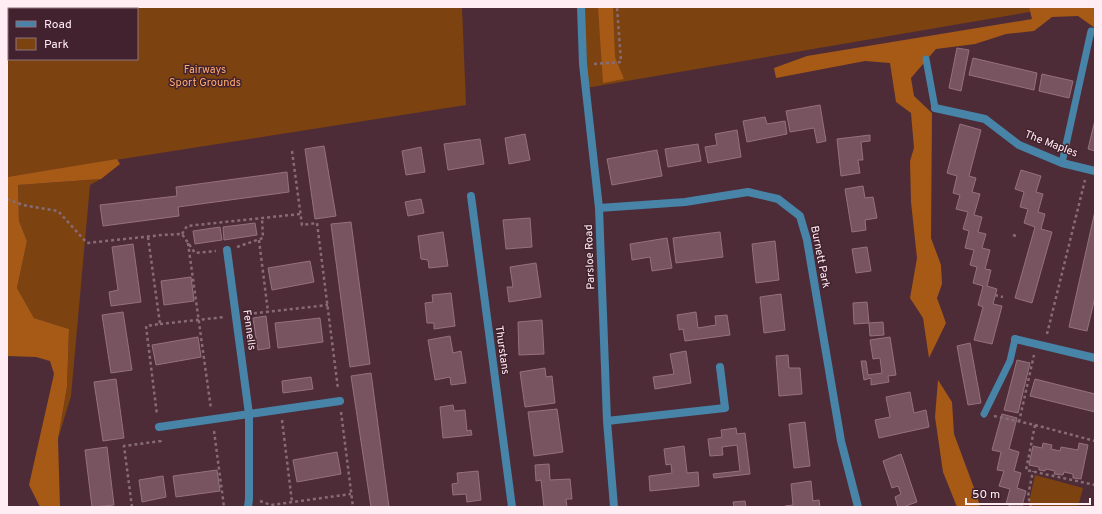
<svg xmlns="http://www.w3.org/2000/svg" width="1102" height="514" font-family="Overpass,sans-serif">
<rect width="100%" height="100%" fill="#4d2c38"/>
<!-- green -->
<path fill="#7c4210" fill-rule="evenodd" d="M7,7H462L466,105L7,177ZM9,9H137V59H9Z
M580,7H1059L586,88Z
M101,179L90,185L71,396L58,439L67,387L69,329L34,318L17,288L27,241L19,221L18,185Z
M1035,475L1083,488L1078,507H1030L1029,502Z"/>
<!-- forest -->
<path fill="#a65a16" d="M598,7H613L615,57L624,79L603,83Z
M1029,7H1095V28L1078,16L1052,17L1034,31L1006,34L975,44L936,49L911,78L914,96L932,113L931,238L941,265L942,284L937,298L946,323L929,358L923,318L910,298L917,258L911,202L910,161L914,148L911,113L896,102L890,63L865,61L776,78L774,68L807,56L1032,19Z
M117,159L120,164L101,179L18,185L19,221L27,241L17,288L34,318L69,329L67,387L58,439L60,507H40L29,485L54,374L50,361L36,357L7,356V177Z
M938,380L952,402L954,434L977,496L980,507H957L943,472L935,417Z"/>
<!-- building -->
<path fill="#785461" stroke="#96707d" d="M957,48L969,50L961,91L949,88Z
M973,58L1037,73L1034,90L969,75Z
M1042,74L1073,81L1069,98L1039,91Z
M820,105L826,141L817,143L814,128L790,132L786,111Z
M765,117L767,124L785,121L787,134L747,142L743,121Z
M1095,120V151L1088,149Z
M960,124L981,130L969,176L976,178L972,192L980,194L974,215L982,217L978,232L986,234L982,248L990,250L985,269L991,270L987,286L997,289L993,304L1002,306L992,344L974,340L983,307L978,305L983,286L973,283L977,267L970,265L974,250L965,248L969,231L963,229L968,212L956,209L960,195L953,193L957,176L947,173Z
M737,130L741,157L708,163L705,147L717,145L715,134Z
M525,134L530,160L509,164L505,138Z
M870,135V141L861,142L863,160H858L860,173L841,176L837,139Z
M480,139L484,164L448,170L444,144Z
M698,144L701,161L668,167L665,149Z
M324,146L336,216L315,219L305,149Z
M421,147L425,172L406,175L402,151Z
M657,150L662,176L612,185L607,159Z
M1021,170L1041,176L1036,192L1043,194L1038,212L1045,214L1041,229L1052,232L1032,303L1015,298L1035,227L1024,223L1028,209L1020,207L1024,192L1015,189Z
M287,172L289,192L178,207L179,216L103,226L100,205L177,196L176,187Z
M863,186L865,198L873,197L877,218L865,220L866,230L852,232L845,189Z
M421,199L424,213L408,216L405,202Z
M1095,211V297L1087,331L1069,327Z
M530,218L532,247L506,249L503,220Z
M351,222L370,364L350,367L331,224Z
M255,223L257,235L224,240L223,227Z
M220,227L222,240L195,244L193,231Z
M443,232L448,266L429,268L428,260L421,259L418,236Z
M720,232L723,257L676,263L673,238Z
M667,238L672,268L652,271L650,257L632,260L630,244Z
M775,241L779,280L756,283L752,244Z
M133,244L141,302L111,306L109,292L118,290L112,247Z
M867,247L871,271L856,273L852,249Z
M310,261L314,282L272,290L268,268Z
M536,263L541,297L509,302L507,287H513L510,267Z
M191,277L194,301L164,305L161,281Z
M451,293L455,326L434,329V323H427L425,303L433,302L432,295Z
M781,294L785,330L764,333L760,297Z
M867,302L869,323L854,324L853,303Z
M123,312L132,370L111,373L102,315Z
M696,312L698,328L716,325L715,316L727,315L730,335L685,341L683,329L679,330L677,315Z
M266,316L270,348L258,350L253,318Z
M320,318L323,342L278,348L275,323Z
M542,320L544,354L519,355L518,322Z
M883,322L884,335L870,336L869,323Z
M450,336L453,353L461,351L466,383L451,385L450,377L435,380L428,340Z
M198,337L201,357L156,365L152,345Z
M890,337L896,375L888,376L889,382L871,385V378L864,380L861,361H866L868,375L882,373L880,358L873,359L870,340Z
M970,343L981,403L968,405L957,346Z
M686,351L691,383L655,389L653,377L674,374L670,354Z
M788,355L789,368H800L802,394L779,396L776,356Z
M1017,360L1030,363L1018,413L1004,410Z
M545,368L546,377L552,376L555,403L525,407L520,372Z
M371,373L389,507H371L351,376Z
M311,377L313,389L283,393L282,381Z
M116,379L124,438L103,441L94,382Z
M1035,379L1095,394V412L1030,396Z
M910,392L914,413L926,410L929,427L879,438L875,420L890,417L886,397Z
M453,405L454,411L465,410L467,431L471,430L472,435L443,438L440,407Z
M557,409L563,452L534,456L528,412Z
M1002,414L1017,418L1009,449L1019,452L1014,471L1021,473L1017,488L1026,491L1022,506L1025,507H1014L1006,504L1010,489L999,486L1004,471L997,470L1001,452L992,450Z
M805,422L810,466L794,468L789,424Z
M736,428L737,434L745,433L750,474L714,478L713,474L740,471L737,445L722,447L723,455L710,456L708,439L722,437L721,430Z
M1043,443L1052,445L1051,449L1060,451L1061,447L1078,450L1079,443L1088,445L1081,479L1073,478V474L1064,472L1063,475L1054,474L1055,471L1046,469L1045,471L1039,470V467L1029,465L1033,446L1042,448Z
M684,446L687,473L698,472L699,486L650,491L649,476L672,473L671,464L666,465L664,449Z
M107,447L114,505L92,507L85,450Z
M337,452L341,474L297,482L293,460Z
M901,454L917,502L903,507H898L895,497L901,494L898,486L892,488L883,461Z
M549,464L550,480L570,479L572,499H566L567,507H544L541,480L536,481L535,465Z
M217,470L220,491L176,497L173,476Z
M478,471L481,500L467,502L466,494L453,495L452,484L458,483L457,473Z
M163,476L166,497L142,502L139,480Z
M811,481L813,501L819,500L820,507H785V506L793,505L791,484Z
M745,501L746,507H734L733,502Z"/>
<g fill="none" stroke-linecap="round" stroke-linejoin="round">
<!-- path -->
<path stroke="#876b75" stroke-width="2.5" stroke-dasharray="3 3" stroke-linecap="butt" d="M594,64L621,62L617,7
M292,151L302,225L317,223L338,389
M7,199L23,205L58,211L87,243L162,235L182,234L195,253L216,251
M182,234L187,226L300,214
M1013,235L1016,236
M148,237L160,324L146,326L157,415
M259,240L268,312
M188,243L211,409
M237,247L263,238L262,218
M995,295L1003,297
M248,314L328,305
M160,324L225,317
M1047,334L1085,180
M341,412L353,507
M994,416L1035,425L1026,470L1095,485
M282,420L292,502
M1019,422L1034,355
M1035,425L1095,441
M214,431L224,507
M260,501L271,505L351,494
M132,507L124,446L161,441L160,438
M1031,507L1028,496L1033,471"/>
<!-- lane -->
<path stroke="#4784a7" stroke-width="7" d="M926,59L935,108
M1062,163L1091,31L1095,32
M984,414L1010,361L1015,339"/>
<!-- street -->
<path stroke="#4784a7" stroke-width="8" d="M581,7L583,64L599,208L607,421L614,507
M935,108L985,119L1019,145L1062,163L1095,171
M471,196L512,507
M599,208L685,202L748,192L778,199L800,216L807,240L841,441L858,507
M227,250L249,414V499L248,507
M1015,339L1095,358
M607,421L725,408L720,367
M159,427L340,401"/>
</g>
<g text-anchor="middle" dominant-baseline="central" stroke-width="3" stroke-linejoin="round" paint-order="stroke">
<!-- park labels -->
<g font-size="11" fill="#fdaa6e" stroke="#42222e">
<text x="205" y="70">Fairways<tspan x="205" dy="13">Sport Grounds</tspan></text>
</g>
<!-- street labels -->
<g font-size="11" fill="#ffedf3" stroke="#42222e">
<text transform="translate(1051 144) rotate(21)">The Maples</text>
<text transform="translate(590 257) rotate(-92)">Parsloe Road</text>
<text transform="translate(820 257) rotate(79)">Burnett Park</text>
<text transform="translate(249 330) rotate(82)">Fennells</text>
<text transform="translate(502 350) rotate(82)">Thurstans</text>
</g>
</g>
<!-- border -->
<rect width="1102" height="514" fill="none" stroke="#ffedf3" stroke-width="16"/>
<!-- legend -->
<rect x="8" y="8" width="130" height="52" fill="#42222e" stroke="#8e737d"/>
<rect x="16" y="21" width="20" height="6" fill="#4784a7" stroke="#8e737d"/>
<text x="44" y="28" font-size="12" fill="#ffedf3">Road</text>
<rect x="16" y="38" width="20" height="12" fill="#7c4210" stroke="#8e737d"/>
<text x="44" y="48" font-size="12" fill="#ffedf3">Park</text>
<!-- scale -->
<path d="M966 498v6h124v-6" fill="none" stroke="#ffedf3" stroke-width="2"/>
<text x="972" y="498" font-size="12" fill="#ffedf3" stroke="#42222e" stroke-width="3" paint-order="stroke">50 m</text>
</svg>
